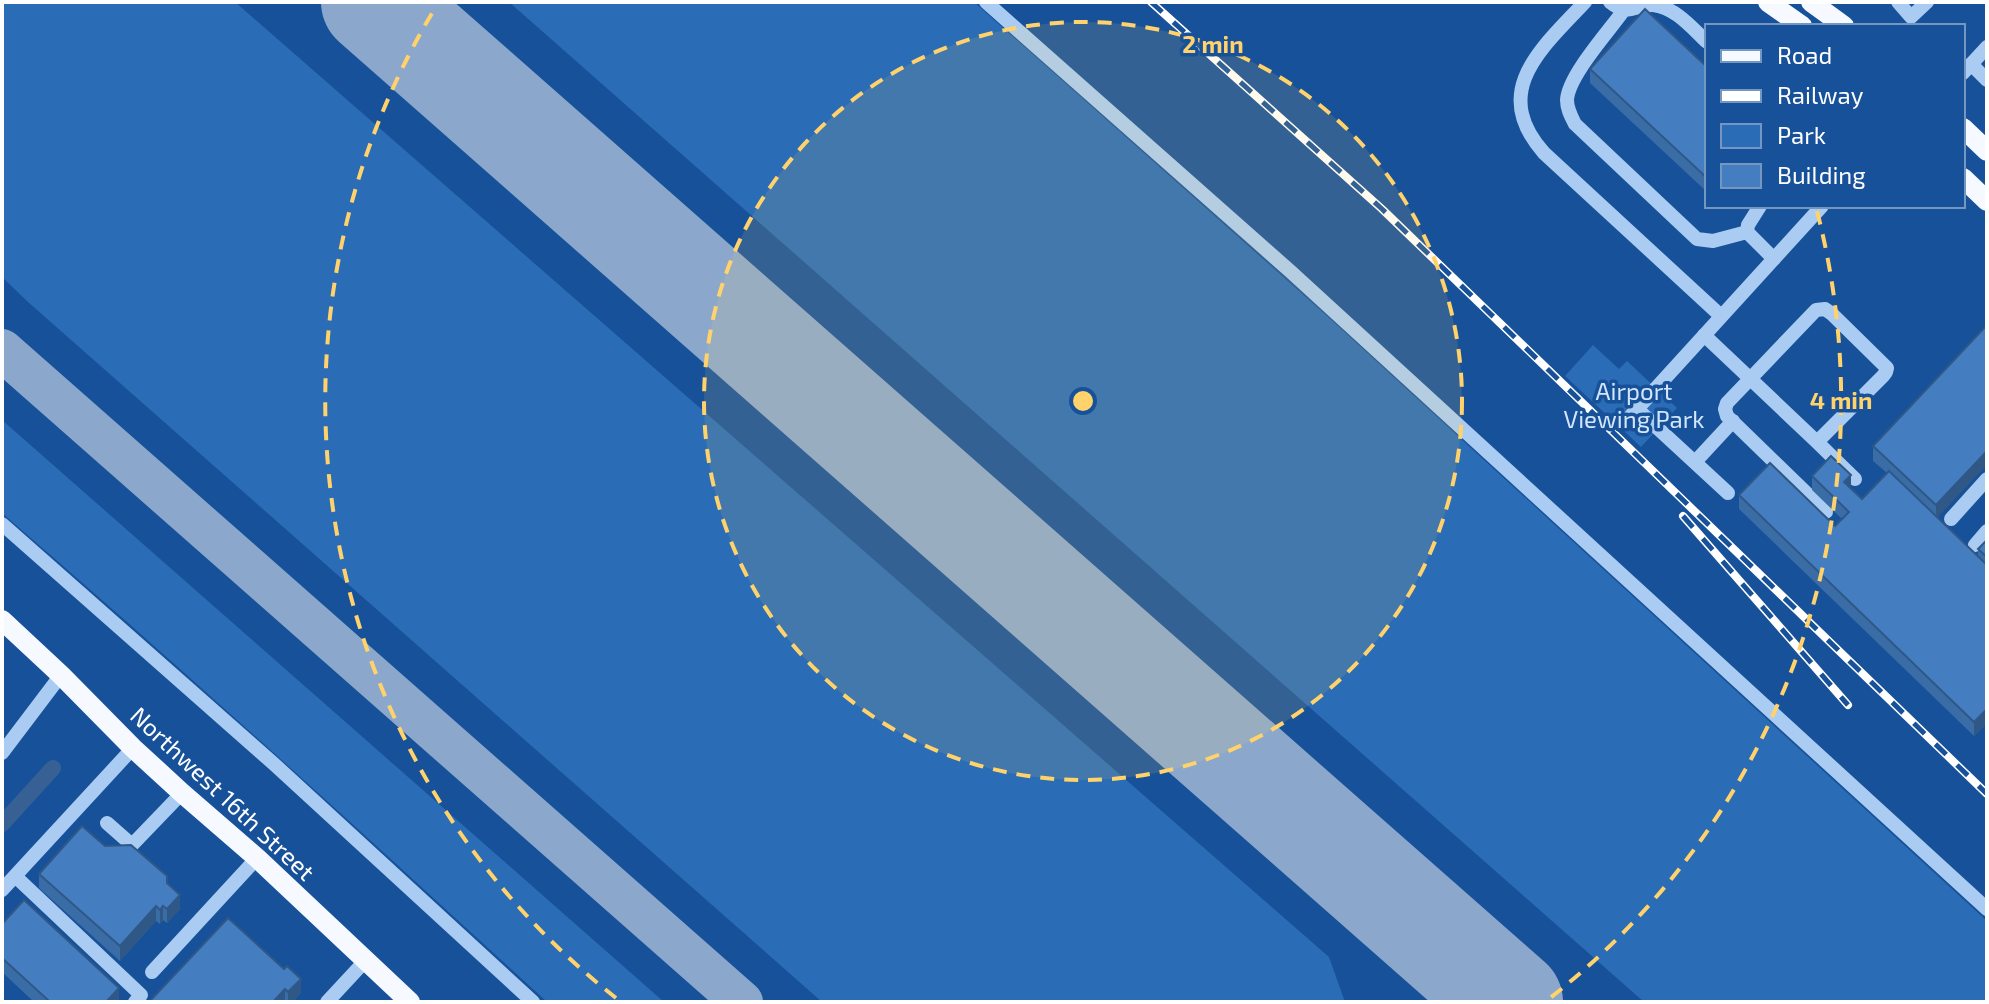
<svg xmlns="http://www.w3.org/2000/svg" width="1989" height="1004" font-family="'Exo 2',sans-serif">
<rect width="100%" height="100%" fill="#175199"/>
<!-- green -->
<path fill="#2a6cb6" d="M2,2H235L1329,957L1345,1002H822L28,302L2,277Z
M509,2H974L1327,316L1987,921V1002H1644Z
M1593,345L1619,369L1627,361L1677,408L1641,447L1565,376Z
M2,420L664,1002H547C367,837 187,672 2,513Z"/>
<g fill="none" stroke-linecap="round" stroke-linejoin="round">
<!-- canal -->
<path stroke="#376195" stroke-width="16" d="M2,824L53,768"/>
<!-- taxiway -->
<path stroke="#8ba8cc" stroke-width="42" d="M2,350L742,1002
M1396,902C1426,936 1447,953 1451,1002"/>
<!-- runway -->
<path stroke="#8ba8cc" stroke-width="106" d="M374,2L1510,1002"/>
<!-- minor -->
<path stroke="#abccf2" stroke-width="14" d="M986,2L1290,271L1987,909
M1585,2C1542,48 1489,91 1544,153L1721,316
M1610,2C1630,18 1634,4 1653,5C1675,7 1692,28 1707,42
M1898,2L1911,17L1927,2
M1624,10C1609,31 1568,76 1567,100C1567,109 1571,116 1575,124L1697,239L1713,241L1747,232
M1971,64L1987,80
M1963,73L1987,47
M1760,206L1748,225L1747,232L1774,259
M1704,335L1817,442L1883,376L1886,372L1887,368L1832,314L1825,309L1816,310L1750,379L1727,403L1725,409L1727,416L1826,512
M1637,409L1728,493
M1627,420L1822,206
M1817,442L1855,479
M1695,462L1733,421
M1951,519L1987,479
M2,524L274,764L533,1002
M1975,545L1987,531
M2,753L61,675
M107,823L132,845L182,793
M15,876L141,995L135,1002
M2,890L133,748
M152,972L257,858
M327,1002L366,960"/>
<!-- major -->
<path stroke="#f6f9ff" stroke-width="20" d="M1768,2L1802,26
M1811,2L1844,26
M1963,128L1987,151
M1963,178L1987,201
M2,620L61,675L133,748L182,793L257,858L410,1002"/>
<defs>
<path id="rail" d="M1151,2L1382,209L1987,794
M1683,516L1848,705"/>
</defs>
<!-- rail casing -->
<use href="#rail" stroke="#fff" stroke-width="8"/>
<!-- rail -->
<use href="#rail" stroke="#175199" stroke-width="5" stroke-dasharray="15" stroke-linecap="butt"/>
</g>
<!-- wall -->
<path fill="#3a6ca6" d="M1707,67V192L1590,83V69Z
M1987,325L1938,518L1978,556V549L1987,540V723L1974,736L1739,509V495L1835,526L1842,519L1812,490V476L1862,499L1887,473L1873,461V446Z
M105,846L167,883L180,909L167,923L163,920L160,924L156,921L120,961L39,888V874Z
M2,924L119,988V1002H34L2,972Z
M284,969L301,993L292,1002H149Z"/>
<!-- shaded-wall -->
<path fill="#305887" d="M1987,451V465L1936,519V505Z
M1851,475V489L1844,482Z
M1987,709V723L1974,736V722Z
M180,895V909L167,923V909Z
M156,906V921L120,961V946Z
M163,906V920L160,924V910Z
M301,979V993L292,1002H288V992Z
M119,988V1002H106Z
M285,989V1002H273Z"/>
<!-- building -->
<path fill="#447ec1" stroke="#305887" stroke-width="2" d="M1645,9L1707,67V178L1590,69Z
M1987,325V451L1936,505L1873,446Z
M1831,456L1851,475L1844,482L1862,499L1889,471L1987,565V709L1974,722L1739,495L1770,463L1835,526L1849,512L1812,476Z
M1987,540V557L1978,549Z
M82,826L105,846L131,845L167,876V883L180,895L167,909L163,906L160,910L156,906L120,946L39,874Z
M24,900L119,988L106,1002H46L48,1000L2,958V924Z
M228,918L284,969L287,966L301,979L288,992L285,989L273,1002H149Z"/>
<!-- distance rings -->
<circle cx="1083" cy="401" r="379" fill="#ffd26c" fill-opacity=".12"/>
<g fill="none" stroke="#ffd26c" stroke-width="4" stroke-dasharray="14 10">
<circle cx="1083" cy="401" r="379"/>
<path d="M616 998A758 758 0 0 1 437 5M1817 211A758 758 0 0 1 1550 998"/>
</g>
<g text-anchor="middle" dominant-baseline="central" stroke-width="7" stroke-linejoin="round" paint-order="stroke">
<!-- park labels -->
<g font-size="24" fill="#d2e6fc" stroke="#175199">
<text x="1634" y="390">Airport<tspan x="1634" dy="28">Viewing Park</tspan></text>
</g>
<!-- street labels -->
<g font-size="24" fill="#fff" stroke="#175199">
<text transform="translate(223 793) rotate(43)">Northwest 16th Street</text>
</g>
</g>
<circle cx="1083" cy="401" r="12" fill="#ffd26c" stroke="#175199" stroke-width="4"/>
<g font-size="24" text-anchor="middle" font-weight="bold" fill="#ffd26c" stroke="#175199" stroke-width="7" stroke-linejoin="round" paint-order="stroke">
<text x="1213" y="53">2 min</text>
<text x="1841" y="409">4 min</text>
</g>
<!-- border -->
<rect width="1989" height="1004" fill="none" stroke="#ffffff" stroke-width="8"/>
<!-- legend -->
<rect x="1705" y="24" width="260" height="184" fill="#175199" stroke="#7497c2" stroke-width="2"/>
<rect x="1721" y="50" width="40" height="12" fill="#f6f9ff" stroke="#7497c2" stroke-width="2"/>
<text x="1777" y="64" font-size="24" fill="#ffffff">Road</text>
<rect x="1721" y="90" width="40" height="12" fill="#ffffff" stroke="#7497c2" stroke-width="2"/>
<text x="1777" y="104" font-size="24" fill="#ffffff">Railway</text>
<rect x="1721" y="124" width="40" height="24" fill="#2a6cb6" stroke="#7497c2" stroke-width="2"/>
<text x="1777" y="144" font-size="24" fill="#ffffff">Park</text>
<rect x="1721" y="164" width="40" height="24" fill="#447ec1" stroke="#7497c2" stroke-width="2"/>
<text x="1777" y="184" font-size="24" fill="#ffffff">Building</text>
</svg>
